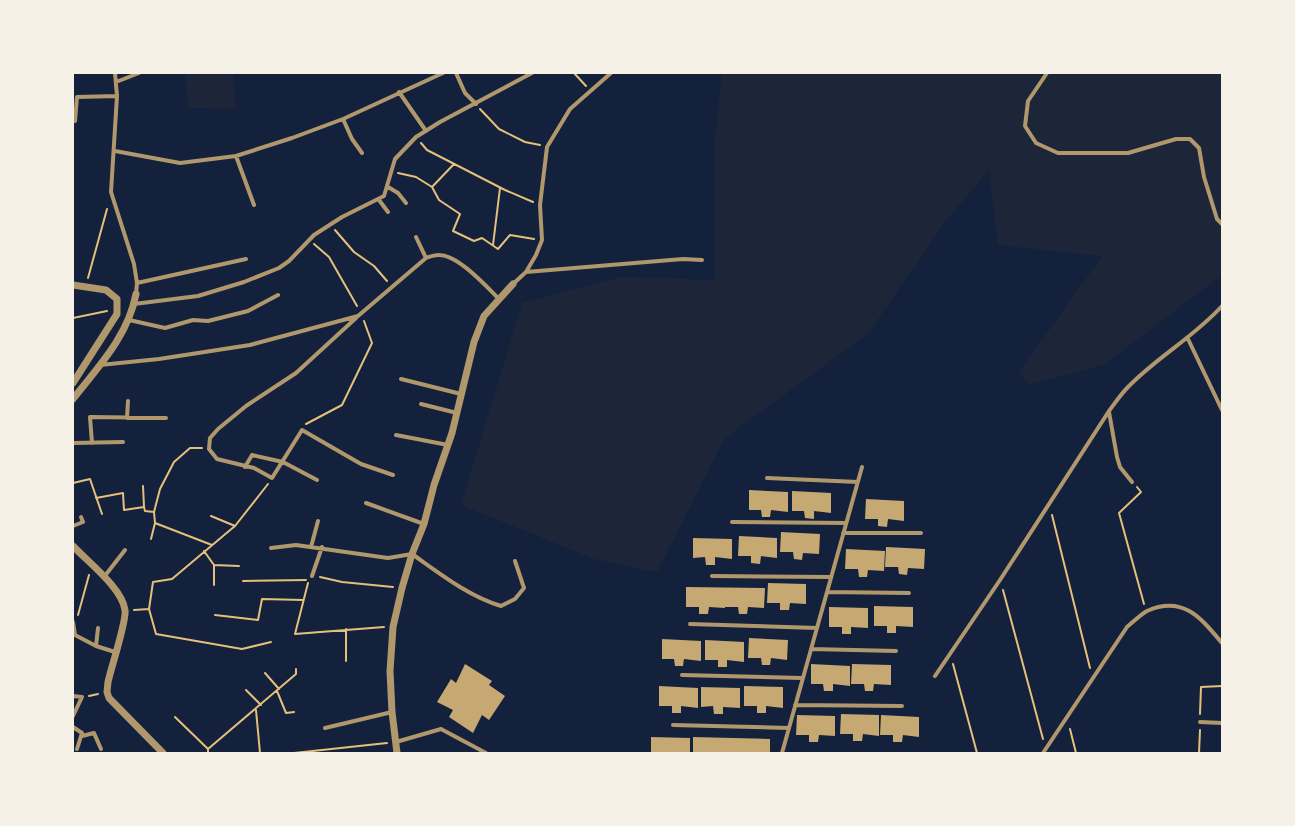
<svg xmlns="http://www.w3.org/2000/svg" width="1295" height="826" font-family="'Alegreya Sans',sans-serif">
<rect width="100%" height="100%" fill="#14213d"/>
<!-- green -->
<path fill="#1d2539" d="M185,73H233L236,109L188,108Z
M722,73H1222V275L1105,364L1028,385L1019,372L1102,256L998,245L989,170L940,228L869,333L725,438L657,572L594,559L461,505L522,303L622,277L715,280L714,149Z"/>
<!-- building -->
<path fill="#c6a872" d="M749,490L788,492V512L771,510L770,517H762L761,510H749Z
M792,491L831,493V513L814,511V519L805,518L804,511H792Z
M866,499L904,501V521L888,519L887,527L878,526V519H865Z
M781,532L820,534L819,554L803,553L802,560L794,559L793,552H780Z
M739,536L777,538V558L761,556L760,564L751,563V556H738Z
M693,538L732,539V559L715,557V565H706L705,557L693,558Z
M886,547L925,549L924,569L908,568L907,575L899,574L898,567H885Z
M846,549L885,551L884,571L868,570L867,577H859L858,569H845Z
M768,583L806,584V604L790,603L789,610H780V603H767Z
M686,587L765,588L764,608L748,607L747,614H739L738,607H725V608L709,607L708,614H699V607H686Z
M874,606L913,607V627L896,626V633H887V626H874Z
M829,607L868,608V628L851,627V634H842V627H829Z
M749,638L788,640L787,660L771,658L770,665H762L761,658H748Z
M662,639L701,641V661L684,659L683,666H675L674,659H662Z
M705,640L744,642V662L727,660V667H718V660H705Z
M465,664L492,681L489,685L505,696L489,720L482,715L473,733L449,717L453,710L437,702L451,679L456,683Z
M811,664L850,666V686L833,684V691H824L823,684H811Z
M852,664L891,665V685L874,684L873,691H865L864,684H851Z
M659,686L698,688V708L681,706V713H672V706H659Z
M744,686L783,687V708L766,706V713H757V706H744Z
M701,687L740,688V708L723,707V714H714L713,706L701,707Z
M841,714L879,715V736L863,734L862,741H853V734H840Z
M797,715L835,716V736L819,735L818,742H809V735H796Z
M881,715L919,717V737L903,735L902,742H893V735H880Z
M651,737L690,738V753H651Z
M693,737L770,739V753H693Z"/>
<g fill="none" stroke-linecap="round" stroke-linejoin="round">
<!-- path -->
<path stroke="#e5c07b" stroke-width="2" d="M574,73L586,86
M480,109L499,129L525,142L540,145
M421,143L427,150L505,190L533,202
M398,173L416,177L432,187L439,200L460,214L453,231L474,241L482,238L498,249L510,235L534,239
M432,187L454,164
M335,230L354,252L374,266L387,281
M314,244L329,257L357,306
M493,245L500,188
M88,278L107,209
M73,318L107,311
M306,424L342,405L372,343L364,321
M73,483L90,479L102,514
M143,486L144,507
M1137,487L1141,492L1119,513L1144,604
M96,498L123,493L124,510L144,507L145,511L154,512
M1052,515L1090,668
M211,516L235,526
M155,523L212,545
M151,539L155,523L154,512L160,489L174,462L190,448H202
M204,551L214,565L239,566
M320,577L342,582L393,587
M243,581L306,580
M308,583L295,634L384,627
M214,585V565
M1003,590L1043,739
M149,609L156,634L242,649L271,642
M134,610L149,609L153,582L172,579L223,536L235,526L268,484
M78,615L89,575
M215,615L258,620L262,599L303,600
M346,661V629
M953,664L977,753
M265,673L279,689
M246,690L261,705
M277,691L286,713L294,712
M89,696L98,694
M256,710L260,753
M1200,714L1201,687L1222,686
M175,717L208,749
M1070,729L1076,753
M208,749L296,674V669
M208,749V753
M294,753L387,743
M1199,753L1200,730"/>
<!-- minor -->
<path stroke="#b1986c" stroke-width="4" d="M115,73L117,96L111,192L134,264L137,283L136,294
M456,73L465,93L476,104
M1047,73L1028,101L1025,126L1036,143L1058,153H1128L1176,139H1190L1199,148L1204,177L1217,219L1222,224
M116,82L139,73
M399,92L426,131
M343,119L352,139L362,153
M75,121L77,97L117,96
M115,151L180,163L236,156L292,138L343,119L443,73
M236,156L254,205
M388,187L398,193L406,203
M379,200L388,212
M416,237L426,258
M526,272L683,259L702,260
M137,283L246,259
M513,284L526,272L536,255L542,240L540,205L547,147L570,109L611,73
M134,304L198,296L244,282L279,268L289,261L314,235L342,217L384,196L395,159L416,137L440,122L532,73
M356,318L296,373L246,406L218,429L210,438L209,449L217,459L254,468L272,478L302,430L361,464L393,475
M129,320L165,328L193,320L208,321L248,311L278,295
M1188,339L1222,410
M100,365L159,359L250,345L358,316L426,258C429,257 434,255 438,255C457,254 485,285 498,298
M401,379L461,394
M421,404L457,413
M1109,412L1117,457L1120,467L1132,482
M127,418L128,401
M396,435L448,445
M73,443L123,442
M92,443L90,417L166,418
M245,467L252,455L283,462L317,480
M767,478L858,482
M366,503L424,524
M732,522L846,523
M73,526L83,522L81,517
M843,533H921
M311,547L318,521
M271,548L296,545L388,558L412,554C439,573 468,596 501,606L515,599L524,588L515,561
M312,576L322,547
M712,576L831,577
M104,577L125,550
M827,592L909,593
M73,622L75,635L96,646L115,652
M690,624L817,628
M96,646L98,628
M811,649L896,651
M682,675L802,678
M935,676L1000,580L1109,411C1115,403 1121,394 1128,387C1157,357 1194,337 1222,306
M73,696L82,697L73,716
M795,705L902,706
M1200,722L1222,723
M673,725L789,728
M73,727L82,733L77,749
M325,728L392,712
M82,736L94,733L101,749
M396,742L441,729L486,753
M782,753L862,467
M1043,753L1127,627C1133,622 1140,615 1147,611C1183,595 1201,618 1222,643"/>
<!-- tertiary -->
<path stroke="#b1986c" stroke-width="7" d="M73,285L106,290L117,299V314L73,383
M73,399C99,366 128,336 136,294
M73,546C89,563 122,588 125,610C127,620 111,668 108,682L107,692L109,698L163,753
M397,753L392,712L390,671L393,627L402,588L412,554L424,524L434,485L452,433L474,342L484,316L513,284"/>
</g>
<!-- border -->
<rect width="1295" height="826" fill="none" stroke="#f6f1e7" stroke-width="148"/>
</svg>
